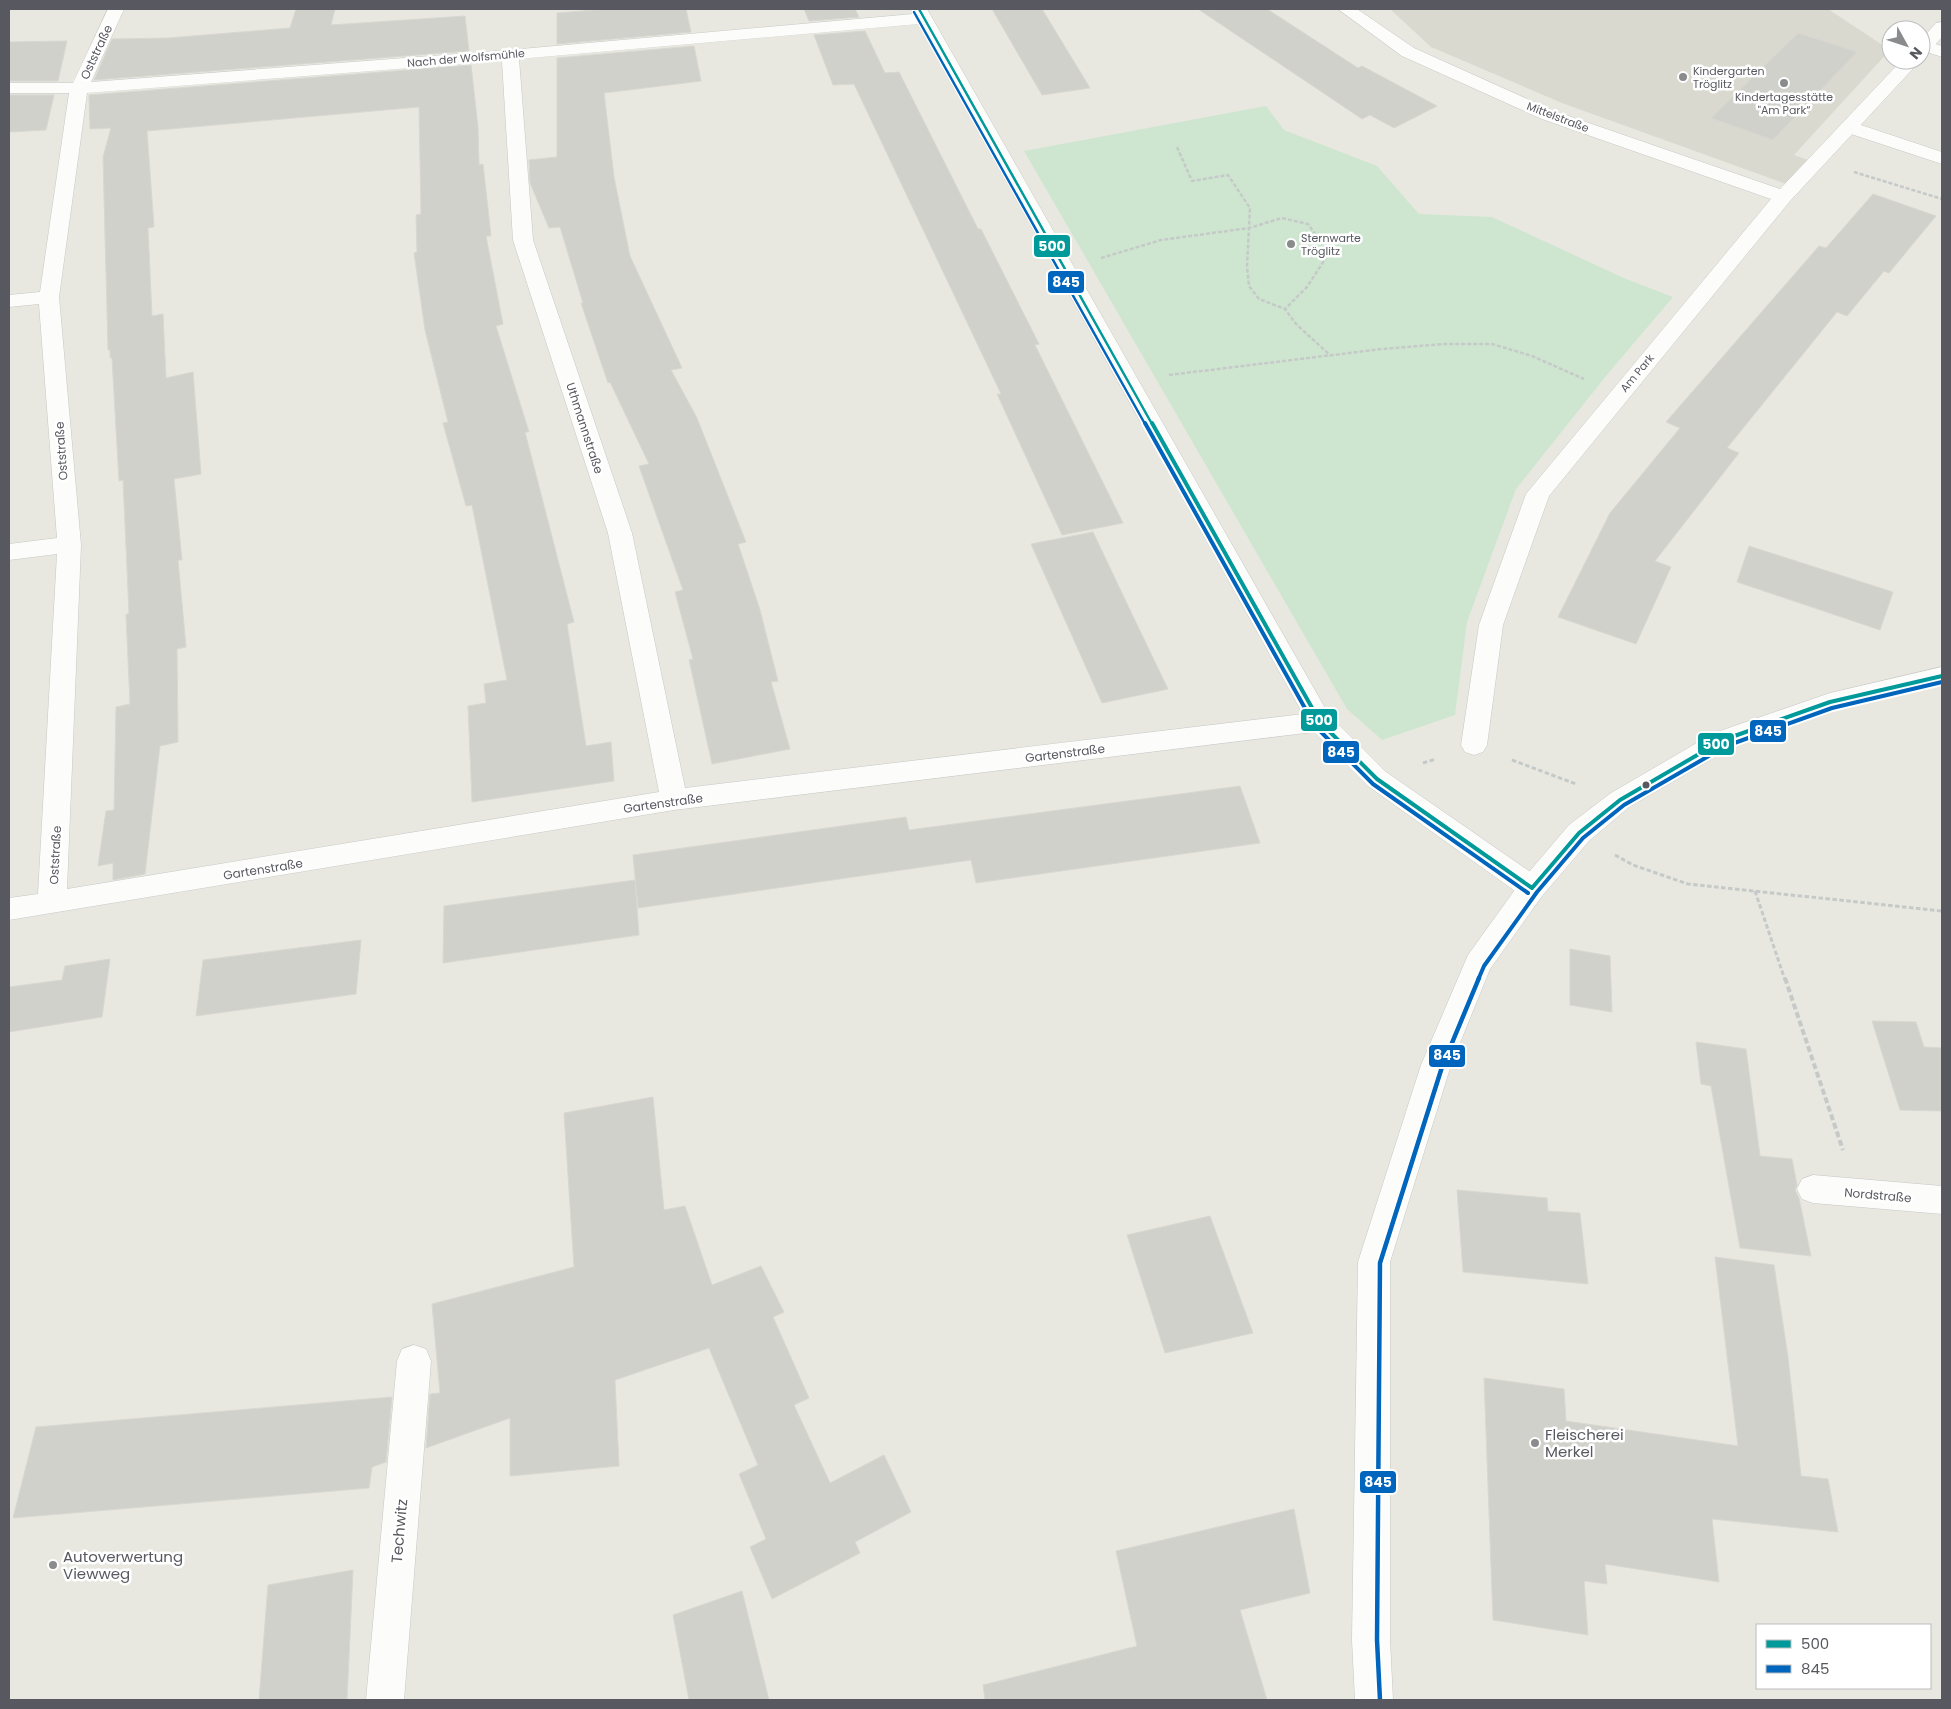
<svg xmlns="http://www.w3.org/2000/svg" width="1951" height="1709" font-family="Poppins,sans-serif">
<rect width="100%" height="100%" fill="#e8e8e1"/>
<!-- education -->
<path fill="#d9d9cf" d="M1390,9H1828L1890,50L1794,155L1808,160L1786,184L1562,103L1431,47Z"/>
<!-- green -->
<path fill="#cee6d0" d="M1266,106L1284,130L1377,166L1419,214L1492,217L1626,279L1673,297L1606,376L1516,489L1467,622L1455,715L1382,740L1347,709L1024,151Z"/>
<!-- building -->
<path fill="#d1d1cc" stroke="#d8d7d0" d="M296,9H335L331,25L465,16L469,51L94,80L112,39L168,38L290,28Z
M608,9H686L691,32L557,44V13Z
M804,9H855L859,17L809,21Z
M992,9H1042L1090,88L1042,95Z
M1198,9H1267L1358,68L1362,66L1437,106L1394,128L1370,115L1362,119Z
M865,31L885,73L899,72L978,229H981L1039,344L1035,345L1123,523L1062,535L997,394H1001L854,84L833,85L814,35Z
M1798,33L1857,52L1773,140L1711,118Z
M67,41L58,81H9V42Z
M694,46L701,81L604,93L614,177L630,256L682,368L671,370L697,418L746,542L738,544L760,610L778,681L771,682L790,749L712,764L689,660L693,659L675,592L683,590L639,466L649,464L610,382L608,383L581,303H583L560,227L549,228L530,183L529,160L557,157V58Z
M471,65L478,127L479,165L483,164L491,236H486L503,324L496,326L529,432H525L574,622L567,624L586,746L611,742L614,781L472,802L468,706L486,703L484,684L507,680L472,505L466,506L443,423L448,422L425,330L414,253L417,252L416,215L421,214L419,107L147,131L154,227L148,228L152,316L163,314L166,378L193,372L201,474L174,479L182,560H178L186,647L177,649L178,742L160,746L145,874L113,880V863L98,866L106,811L114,810L116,707L130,704L126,614H129L123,480L119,481L112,358H110V350H108L103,157L111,128L90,129L89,95Z
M9,95H54L46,130L9,132Z
M1873,194L1936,216L1889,273L1884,271L1847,316L1837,312L1727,448L1739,453L1655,561L1671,567L1636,644L1558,617L1610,513L1680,428L1666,422L1819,246L1826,248Z
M1093,532L1130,610L1168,689L1102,703L1031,544Z
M1749,546L1893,592L1880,630L1737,582Z
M1240,786L1260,843L976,883L971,860L638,908L633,855L906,817L909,830Z
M635,880L639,935L443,963L444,906Z
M361,940L356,994L196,1016L203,960Z
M1570,949L1610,956L1612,1012L1570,1005Z
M110,959L102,1017L9,1032V987L62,980L65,966Z
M1872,1021L1916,1022L1924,1047L1942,1048V1111L1900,1110Z
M1696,1042L1746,1049L1760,1156L1792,1159L1797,1185L1795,1190L1799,1198L1811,1256L1740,1248L1711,1086L1701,1084Z
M653,1097L664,1210L685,1206L712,1285L761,1266L784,1312L773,1317L809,1398L794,1405L830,1483L884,1455L911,1512L855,1542L860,1553L772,1599L750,1547L766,1539L739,1474L758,1465L709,1348L615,1380L619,1466L510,1476V1418L426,1448L430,1394L440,1393L432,1304L574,1267L564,1113Z
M1457,1190L1547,1198L1548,1211L1580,1213L1588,1284L1463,1272Z
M1210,1216L1253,1333L1165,1353L1127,1235Z
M1715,1257L1774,1265L1788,1357L1801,1476L1828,1479L1838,1532L1712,1519L1719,1582L1605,1564L1607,1584L1584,1581L1588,1635L1493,1620L1484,1378L1564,1389L1566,1421L1738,1446Z
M392,1397L386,1462L372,1467L369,1488L13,1518L36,1427Z
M1294,1509L1310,1593L1240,1610L1267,1700H985L983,1685L1137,1646L1116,1551Z
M353,1570L347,1700H259L268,1585Z
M742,1591L769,1700H689L673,1615Z"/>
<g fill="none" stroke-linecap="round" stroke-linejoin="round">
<defs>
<path id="service" d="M1925,41L1942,46V57L1921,50V42Z
M1849,121L1942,152V164L1842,131L1840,127L1842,123Z"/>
<path id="minor" d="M108,9H124L91,82L510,50L913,14L911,9H927L1329,715L1386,772L1542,880L1546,888L1542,896L1532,899L1522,896L1368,786L1314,732L674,810L9,920V898L38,894L57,554L9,560V544L57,538L39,304L9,307V295L40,292L69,93H9V83H73ZM919,24L1303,714L685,788L632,533L533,240L519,59ZM502,61L513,240L608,533L659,792L67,889L81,545L59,297L87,93Z
M1338,9H1357L1414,48L1554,111L1780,189L1902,60H1921L1790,201L1549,496L1503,625L1487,745L1483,752L1474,755L1465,752L1461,745L1479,625L1526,494L1771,199L1542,119L1402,56Z
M1942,22V37L1927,54L1921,55V40L1936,23Z
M1813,1175L1942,1186V1214L1813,1203L1802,1199L1797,1189L1802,1179Z
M414,1345L426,1349L431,1361L404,1700H366L397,1361L402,1349Z"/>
<path id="tertiary" d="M1942,667V685L1834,710L1732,747L1629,807L1589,841L1542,896L1490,969L1451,1065L1390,1262V1640L1393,1700H1355L1352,1640L1358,1262L1421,1065L1468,955L1522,880L1569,825L1611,793L1714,733L1830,693Z"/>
</defs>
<!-- service casing -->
<use href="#service" stroke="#c7c7c6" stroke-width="1"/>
<!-- minor casing -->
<use href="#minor" stroke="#c7c7c6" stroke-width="1"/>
<!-- tertiary casing -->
<use href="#tertiary" stroke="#c7c7c6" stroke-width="1"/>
<!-- path-far2 -->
<path stroke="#c5cac8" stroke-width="2.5" stroke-dasharray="4 2" stroke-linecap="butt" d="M1177,147L1192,181L1228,175L1250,208L1247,266L1249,286L1259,299L1285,309L1296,324L1331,356
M1854,172L1942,199
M1101,258L1161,240L1249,228L1282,218L1308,224L1329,253L1307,287L1285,309
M1169,375L1382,349L1443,344H1492L1532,356L1584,379"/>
<!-- path-far1 -->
<path stroke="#c5cac8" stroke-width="3" stroke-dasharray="4.5 2.5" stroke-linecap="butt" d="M1512,760L1576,784
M1423,763L1436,759
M1615,855L1633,865L1688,884L1942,911
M1755,891L1785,980"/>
<!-- path -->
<path stroke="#c5cac8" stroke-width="4" stroke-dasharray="6 3" stroke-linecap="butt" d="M1785,978L1843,1150"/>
<!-- service -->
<use href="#service" fill="#fcfcfa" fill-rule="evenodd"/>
<!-- minor -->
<use href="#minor" fill="#fcfcfa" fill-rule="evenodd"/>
<!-- tertiary -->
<use href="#tertiary" fill="#fcfcfa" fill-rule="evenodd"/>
<defs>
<path id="bus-1-far1" d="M919,9L1152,424"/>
<path id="bus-1" d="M1152,423L1320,722L1377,779L1532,888
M1532,888L1579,833L1620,800L1723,740L1830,702L1942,676"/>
<path id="bus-2-far2" d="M914,12L1145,424"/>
<path id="bus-2-far1" d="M1145,423L1315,726L1373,784L1528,893
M1478,980L1484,966L1537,892L1583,838L1624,805L1726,746L1832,708L1942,682"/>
<path id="bus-2" d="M1380,1700L1377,1640L1380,1263L1442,1067L1479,978"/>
</defs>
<!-- bus-1-far1 casing -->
<use href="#bus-1-far1" stroke="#fff" stroke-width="5"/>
<!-- bus-1 casing -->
<use href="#bus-1" stroke="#fff" stroke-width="8"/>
<!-- bus-2-far2 casing -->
<use href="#bus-2-far2" stroke="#fff" stroke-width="5"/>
<!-- bus-2-far1 casing -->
<use href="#bus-2-far1" stroke="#fff" stroke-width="8"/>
<!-- bus-2 casing -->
<use href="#bus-2" stroke="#fff" stroke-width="8"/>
<!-- bus-1-far1 -->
<use href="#bus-1-far1" stroke="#009a9b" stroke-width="2.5"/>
<!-- bus-1 -->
<use href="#bus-1" stroke="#009a9b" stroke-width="4"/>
<!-- bus-2-far2 -->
<use href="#bus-2-far2" stroke="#0065bd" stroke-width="2.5"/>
<!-- bus-2-far1 -->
<use href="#bus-2-far1" stroke="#0065bd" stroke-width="4"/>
<!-- bus-2 -->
<use href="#bus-2" stroke="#0065bd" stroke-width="4.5"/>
</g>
<!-- markers -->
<g fill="#8a8b8d" stroke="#fff" stroke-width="2">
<circle cx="1683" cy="77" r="5"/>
<circle cx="1784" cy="83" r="5"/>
<circle cx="1291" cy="244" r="5"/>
<circle cx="1535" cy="1443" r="5"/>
<circle cx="53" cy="1565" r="5"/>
</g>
<circle fill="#585960" stroke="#fff" stroke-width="2" cx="1646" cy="785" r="4.5"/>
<g text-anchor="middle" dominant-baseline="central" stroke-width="5" stroke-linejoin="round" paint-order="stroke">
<!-- far-street labels -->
<g font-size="11" fill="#585960" stroke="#fff">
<text transform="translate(466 58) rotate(-5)">Nach der Wolfsmühle</text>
<text transform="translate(1558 117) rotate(21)">Mittelstraße</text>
<text transform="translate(1637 373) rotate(-50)">Am Park</text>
</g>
<!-- far-poi labels -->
<g font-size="11" fill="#585960" stroke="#fff" text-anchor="start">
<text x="1693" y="71">Kindergarten<tspan x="1693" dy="13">Tröglitz</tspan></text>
<text x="1784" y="97" text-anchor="middle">Kindertagesstätte<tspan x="1784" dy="13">"Am Park“</tspan></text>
<text x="1301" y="238">Sternwarte<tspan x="1301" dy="13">Tröglitz</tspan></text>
</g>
<!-- street labels -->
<g font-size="12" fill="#585960" stroke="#fff">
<text transform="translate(96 52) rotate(-65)">Oststraße</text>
<text transform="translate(585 428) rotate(72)">Uthmannstraße</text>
<text transform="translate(61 451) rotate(-94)">Oststraße</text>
<text transform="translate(1065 753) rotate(-7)">Gartenstraße</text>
<text transform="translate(663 803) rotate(-8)">Gartenstraße</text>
<text transform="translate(55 855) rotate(-87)">Oststraße</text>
<text transform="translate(263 869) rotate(-9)">Gartenstraße</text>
<text transform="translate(1878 1195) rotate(5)">Nordstraße</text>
</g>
<!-- near-poi labels -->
<g font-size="15" fill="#585960" stroke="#fff" text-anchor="start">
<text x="1545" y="1434">Fleischerei<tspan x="1545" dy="17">Merkel</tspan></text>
<text x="63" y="1556">Autoverwertung<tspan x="63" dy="17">Viewweg</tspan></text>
</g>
<!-- near-street labels -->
<g font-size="15" fill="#585960" stroke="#fff">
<text transform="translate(399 1531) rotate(-85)">Techwitz</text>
</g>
</g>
<g stroke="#fff" stroke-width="2">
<rect x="1033" y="234" width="38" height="24" rx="5" fill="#009a9b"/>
<rect x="1047" y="270" width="38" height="24" rx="5" fill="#0065bd"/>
<rect x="1300" y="708" width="38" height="24" rx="5" fill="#009a9b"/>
<rect x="1749" y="719" width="38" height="24" rx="5" fill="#0065bd"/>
<rect x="1697" y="732" width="38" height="24" rx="5" fill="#009a9b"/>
<rect x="1322" y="740" width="38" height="24" rx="5" fill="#0065bd"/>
<rect x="1428" y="1044" width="38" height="24" rx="5" fill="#0065bd"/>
<rect x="1359" y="1470" width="38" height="24" rx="5" fill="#0065bd"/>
</g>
<g font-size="14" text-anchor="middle" font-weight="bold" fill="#fff">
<text x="1052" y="251">500</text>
<text x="1066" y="287">845</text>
<text x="1319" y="725">500</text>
<text x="1768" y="736">845</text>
<text x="1716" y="749">500</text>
<text x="1341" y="757">845</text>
<text x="1447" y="1060">845</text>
<text x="1378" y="1487">845</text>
</g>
<!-- border -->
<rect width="1951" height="1709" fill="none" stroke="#585960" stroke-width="20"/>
<!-- legend -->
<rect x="1756" y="1624" width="175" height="65" fill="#ffffff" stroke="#bcbdbf"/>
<rect x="1766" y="1640" width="25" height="8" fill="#009a9b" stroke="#bcbdbf"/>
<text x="1801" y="1649" font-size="15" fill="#585960">500</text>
<rect x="1766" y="1665" width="25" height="8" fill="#0065bd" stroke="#bcbdbf"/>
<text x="1801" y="1674" font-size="15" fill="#585960">845</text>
<!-- north arrow -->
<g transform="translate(1906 45) rotate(130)"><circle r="24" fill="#ffffff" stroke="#bcbdbf"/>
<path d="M0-4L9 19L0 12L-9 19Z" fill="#8a8b8d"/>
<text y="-8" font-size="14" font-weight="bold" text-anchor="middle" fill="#585960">N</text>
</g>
</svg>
